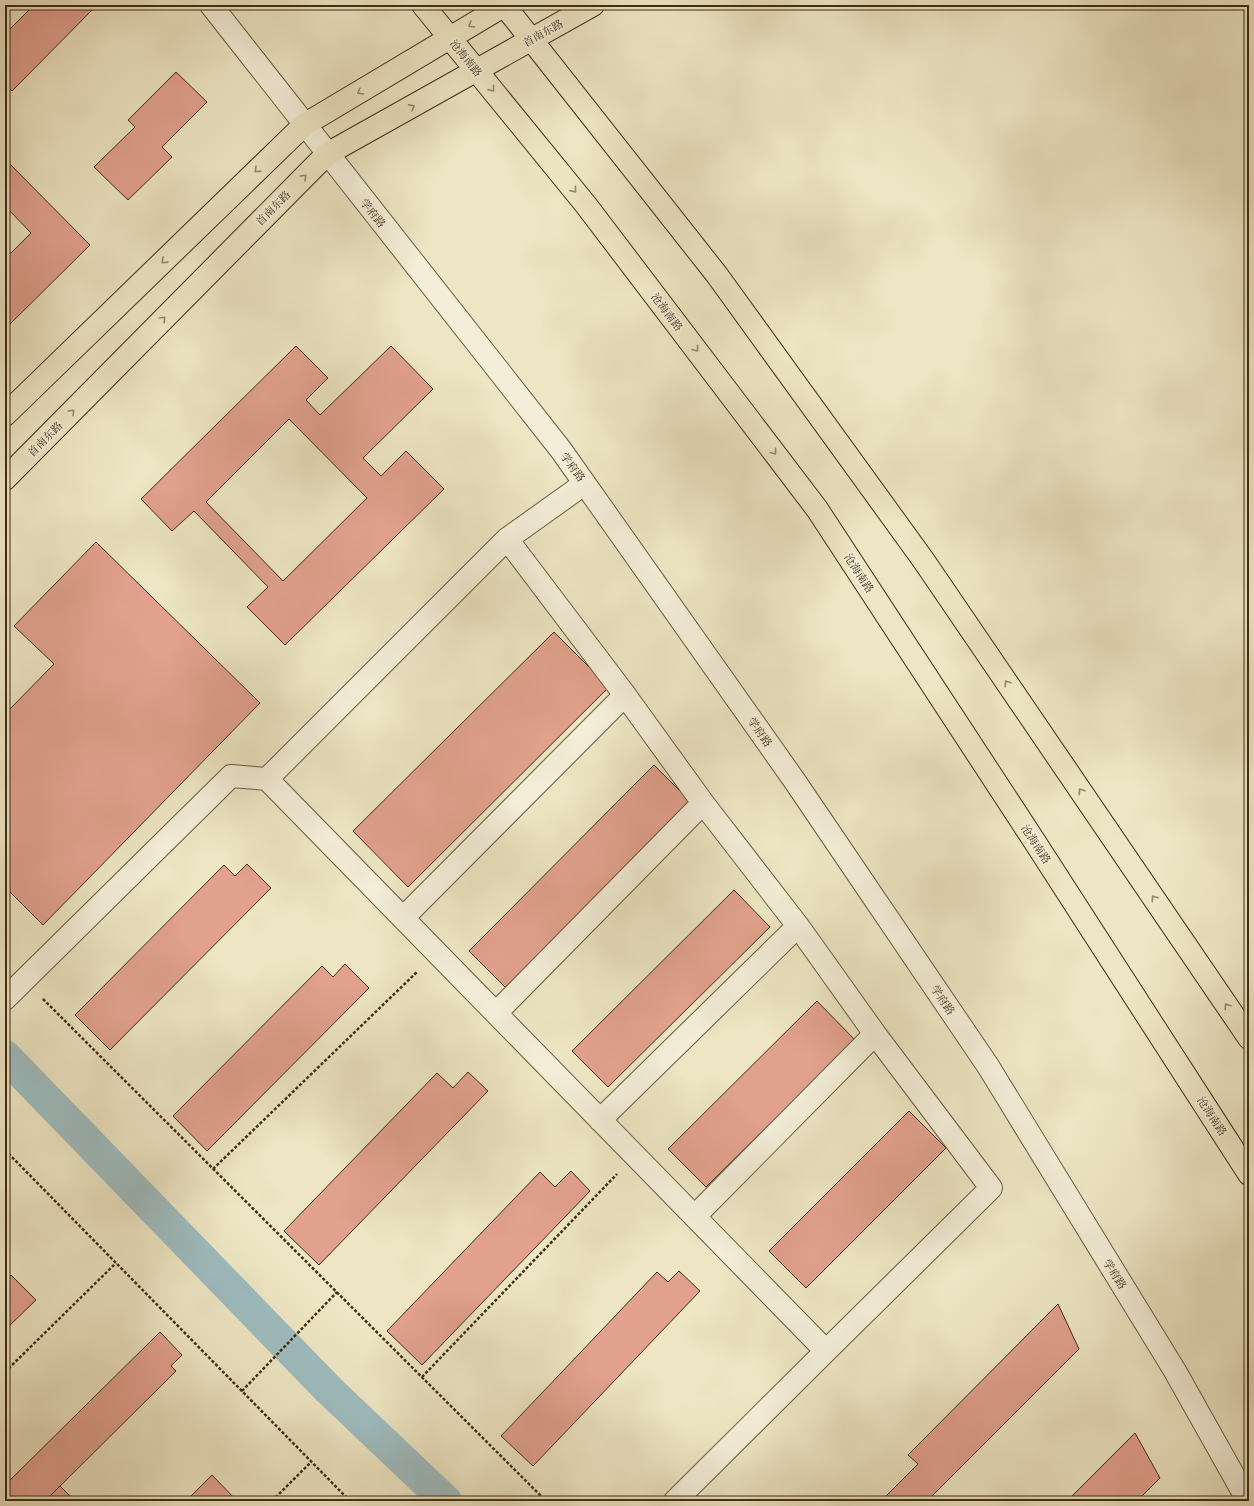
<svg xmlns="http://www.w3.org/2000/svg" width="1254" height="1506" font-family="'Libre Caslon Text','Noto Serif SC',serif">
<rect width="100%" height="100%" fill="#ede5c3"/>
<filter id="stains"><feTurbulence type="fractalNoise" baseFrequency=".005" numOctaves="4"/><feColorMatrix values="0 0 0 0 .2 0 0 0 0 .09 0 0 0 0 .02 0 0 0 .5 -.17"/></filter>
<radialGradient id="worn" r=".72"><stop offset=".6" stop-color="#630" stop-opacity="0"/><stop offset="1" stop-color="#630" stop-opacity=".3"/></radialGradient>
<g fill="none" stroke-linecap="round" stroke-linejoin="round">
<!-- canal -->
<path stroke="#9ebcbf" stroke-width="32" d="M5,1056L329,1390L446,1501"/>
</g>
<!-- building -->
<path fill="#e1a18d" stroke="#3f2c12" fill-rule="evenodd" d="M34,5H97L12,91L5,84V34Z
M176,72L207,102L162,147L172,157L128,200L94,167L135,127L128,120Z
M5,159L90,245L5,329V259L31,233L5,206Z
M296,346L328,378L306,400L320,415L391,346L433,389L363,458L381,476L406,451L444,489L285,645L247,607L268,587L194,511L172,531L141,499ZM289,419L367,498L283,581L206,502Z
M96,542L260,703L43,925L5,887V714L54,664L14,626Z
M554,632L609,687L408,887L353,831Z
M654,765L691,802L506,988L469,951Z
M247,864L271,888L110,1050L75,1015L224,865L235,876Z
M734,890L770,927L608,1087L572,1051Z
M345,964L369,988L207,1151L173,1116L322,966L333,977Z
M817,1001L855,1040L706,1187L668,1149Z
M468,1072L488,1091L319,1265L284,1231L437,1073L453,1088Z
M909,1111L946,1148L806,1288L769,1251Z
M571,1171L590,1191L422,1365L387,1331L540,1172L555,1187Z
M679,1271L700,1291L533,1466L501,1436L657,1272L668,1282Z
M11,1275L36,1300L5,1330V1281Z
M1058,1304L1079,1349L927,1501H881L918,1464L908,1455Z
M160,1332L182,1355L171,1366L176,1371L45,1501H7L5,1499V1485Z
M1135,1433L1160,1478L1137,1501H1067Z
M212,1475L237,1501H186Z
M60,1486L75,1501H45Z"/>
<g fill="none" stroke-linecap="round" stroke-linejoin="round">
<defs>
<path id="minor" d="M211,5L561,450L794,780L988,1066L1175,1371L1248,1501
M507,539L625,695L703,803L798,926L875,1034L991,1188L826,1351L267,779L507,539L584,484
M403,918L625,695
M5,999L231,776L267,779
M496,1013L703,803
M600,1120L798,926
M695,1216L875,1034
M675,1501L826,1351"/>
<path id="major" d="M423,5L586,205L817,509L1033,839L1249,1174
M504,5L717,275L924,561L1249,1038
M5,415L304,125L505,5
M5,479L327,154L593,5"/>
</defs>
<!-- minor casing -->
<use href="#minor" stroke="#6a5a3e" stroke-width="24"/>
<!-- major casing -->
<use href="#major" stroke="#3f2c12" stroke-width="24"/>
<!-- path -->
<path stroke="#3f2c12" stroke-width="2.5" stroke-dasharray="3 2" stroke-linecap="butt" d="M43,999L546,1501
M5,1150L350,1501
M213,1169L418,971
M5,1372L116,1263
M422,1377L617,1174
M242,1391L337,1292
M272,1501L311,1462"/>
<!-- minor -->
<use href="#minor" stroke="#f3eed8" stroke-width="22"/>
<!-- major -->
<use href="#major" stroke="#ede5c3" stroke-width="22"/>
</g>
<!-- one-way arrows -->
<defs><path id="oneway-chevron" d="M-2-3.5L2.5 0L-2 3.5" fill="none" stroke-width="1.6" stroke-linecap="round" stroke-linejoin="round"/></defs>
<g stroke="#96886a">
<use href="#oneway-chevron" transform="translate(471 25) rotate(149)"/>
<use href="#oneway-chevron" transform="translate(492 89) rotate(51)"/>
<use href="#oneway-chevron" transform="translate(360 92) rotate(149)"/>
<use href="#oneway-chevron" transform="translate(412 107) rotate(-29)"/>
<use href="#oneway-chevron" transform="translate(257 170) rotate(136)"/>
<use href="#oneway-chevron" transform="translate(304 177) rotate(-45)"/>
<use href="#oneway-chevron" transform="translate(574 190) rotate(51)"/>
<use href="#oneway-chevron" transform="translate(164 261) rotate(136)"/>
<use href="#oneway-chevron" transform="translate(163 319) rotate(-45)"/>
<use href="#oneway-chevron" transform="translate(696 349) rotate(53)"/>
<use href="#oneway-chevron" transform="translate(72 412) rotate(-45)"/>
<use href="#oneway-chevron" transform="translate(774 452) rotate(53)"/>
<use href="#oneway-chevron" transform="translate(1007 683) rotate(-124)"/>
<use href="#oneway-chevron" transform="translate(1081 791) rotate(-124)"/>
<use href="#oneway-chevron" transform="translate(1154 898) rotate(-124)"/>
<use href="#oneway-chevron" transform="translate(1227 1006) rotate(-124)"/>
</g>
<g text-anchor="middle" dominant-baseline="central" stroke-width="3.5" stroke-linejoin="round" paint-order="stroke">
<!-- street labels -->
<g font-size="11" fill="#3f2c12" stroke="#f3eed8">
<text transform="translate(543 33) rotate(-29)">首南东路</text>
<text transform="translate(466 58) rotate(51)">沧海南路</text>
<text transform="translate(273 208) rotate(-45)">首南东路</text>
<text transform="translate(373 213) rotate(52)">学府路</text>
<text transform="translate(667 312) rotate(53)">沧海南路</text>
<text transform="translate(45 439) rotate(-45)">首南东路</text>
<text transform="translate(573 467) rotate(54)">学府路</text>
<text transform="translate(859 573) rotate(57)">沧海南路</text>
<text transform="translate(760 732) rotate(55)">学府路</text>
<text transform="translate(1036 844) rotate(57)">沧海南路</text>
<text transform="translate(943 1000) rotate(56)">学府路</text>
<text transform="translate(1212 1116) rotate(57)">沧海南路</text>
<text transform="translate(1115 1274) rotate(58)">学府路</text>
</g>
</g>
<!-- margin -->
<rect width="1254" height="1506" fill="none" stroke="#ede5c3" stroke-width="20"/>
<rect x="6" y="6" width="1242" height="1494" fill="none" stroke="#3f2c12" stroke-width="2"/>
<rect x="10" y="10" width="1234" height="1486" fill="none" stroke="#3f2c12"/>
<rect width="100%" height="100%" filter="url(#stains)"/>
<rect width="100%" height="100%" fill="url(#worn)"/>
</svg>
